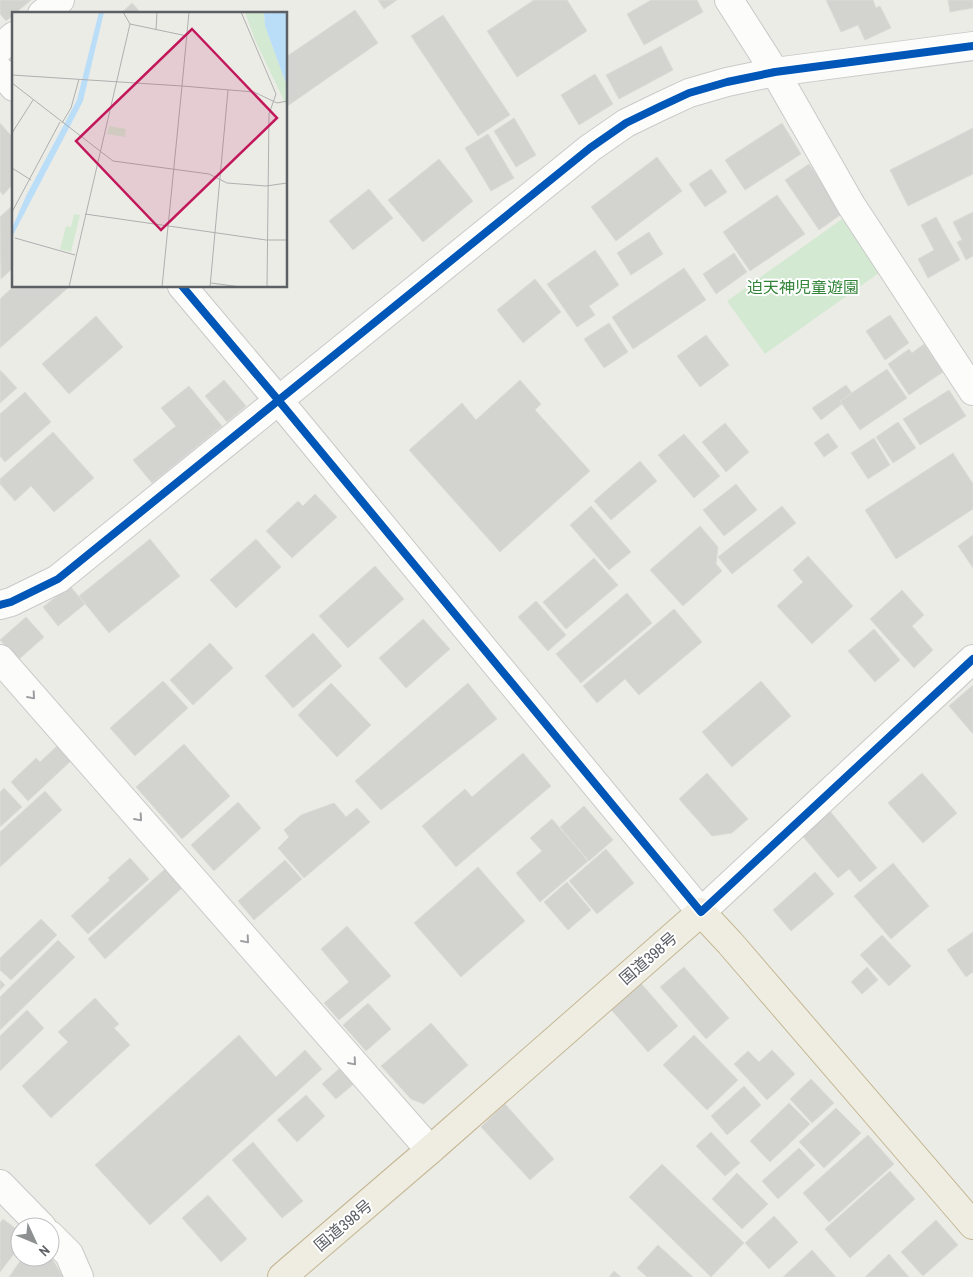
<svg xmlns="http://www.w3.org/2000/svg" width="973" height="1277" font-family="'Archivo Narrow','Noto Sans JP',sans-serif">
<rect width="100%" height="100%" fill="#ecece7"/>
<!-- green -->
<path fill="#d4e9d2" d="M842,219L879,273L765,354L727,301Z"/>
<!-- building -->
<path fill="#d3d3d0" stroke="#dcdbd6" d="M0,0H31L6,21L0,14Z
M378,0H397L384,9Z
M534,0H567L587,31L517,77L487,31Z
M651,0H697L703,12L644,45L627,14Z
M826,0H873L876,8L880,6L891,28L865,40L858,25L841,32Z
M948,0H973V8L950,12Z
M132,3L142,14H120Z
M355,10L378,43L286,107V57Z
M443,15L510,115L478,136L411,36Z
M661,46L673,70L619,99L606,75Z
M595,74L613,104L579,125L561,95Z
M514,118L536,155L516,167L494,131Z
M0,123L14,139V183L3,195L0,191Z
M782,123L801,154L745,190L725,160Z
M973,128V174L908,206L890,170Z
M488,134L514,178L491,191L465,148Z
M657,157L682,191L616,241L591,207Z
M439,159L473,201L423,242L388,200Z
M809,164L843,213L819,230L785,180Z
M711,169L727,192L705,207L689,184Z
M369,189L393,218L353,250L329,221Z
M777,195L805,234L750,271L723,232Z
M14,204V267L1,279L0,217Z
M973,212V256L966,260L957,242L962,240L953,222Z
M936,217L960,260L928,278L918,259L934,250L921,225Z
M649,232L663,254L631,275L617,253Z
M595,250L619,285L589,306L595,315L577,327L547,284Z
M734,253L747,272L716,294L703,274Z
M684,268L706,300L633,349L612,317Z
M535,279L561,312L523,343L497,310Z
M14,286H70L0,348V299Z
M890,315L909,343L885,360L866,331Z
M96,316L123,347L69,394L42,364Z
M609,323L628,352L604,368L584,339Z
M706,335L729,365L700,387L677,356Z
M924,344L943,372L909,395L888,364L909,349L912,353Z
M887,369L907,398L860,430L840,401Z
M0,370L17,388L0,403Z
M224,380L246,406L227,422L205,396Z
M520,380L541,404L535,410L590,471L500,552L409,450L462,403L476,420Z
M846,385L852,393L840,401L842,404L821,420L812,408Z
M189,386L222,426L152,483L133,460L176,426L161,408Z
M949,390L966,416L920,445L903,419Z
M25,392L51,422L5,462L0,456V414Z
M898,422L916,448L893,463L876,437Z
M725,423L749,452L726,472L702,442Z
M53,432L94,478L54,512L31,486L15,501L0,484V479Z
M828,433L838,447L824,457L814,443Z
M684,434L720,476L694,498L658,455Z
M874,438L890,465L868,479L851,453Z
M953,453L973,484V509L896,559L865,510Z
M640,461L657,481L611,520L594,501Z
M736,484L757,510L724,536L703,510Z
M315,494L337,517L292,558L266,531L298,501L303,506Z
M591,506L631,552L609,570L570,525Z
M782,506L796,523L732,574L718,557Z
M700,526L718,547L716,564L722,571L683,606L650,570Z
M973,535V568L958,546Z
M150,539L180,576L109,633L79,596Z
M256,539L281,567L236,608L210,580Z
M808,556L853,606L812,644L777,606L803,582L793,570Z
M594,558L618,585L566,629L543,602Z
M375,566L404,599L348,648L319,616Z
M70,586L85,604L58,626L43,607Z
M902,590L924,615L912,626L933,650L914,668L870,619Z
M627,593L652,623L581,683L556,654Z
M536,601L566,635L548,651L518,617Z
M674,609L702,642L639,695L625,679L597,703L583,686Z
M26,617L44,637L18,660L0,640Z
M423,619L450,649L406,688L379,658Z
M874,629L900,660L875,682L848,651Z
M313,633L342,666L293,708L265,676Z
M210,643L233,668L193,705L170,680Z
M163,681L188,708L135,756L110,728Z
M761,681L791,716L732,767L702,732Z
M331,683L371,725L337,757L298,715Z
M468,683L497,719L381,810L355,781Z
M973,685V734L949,706Z
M59,744L73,759L28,801L11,782L36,758L40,762Z
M184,744L230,796L182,839L136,787Z
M523,753L551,786L456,867L422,826L465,789L472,797Z
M707,773L748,819L732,833L712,836L679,799Z
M922,773L957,813L923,843L888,803Z
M4,788L22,807L0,827V792Z
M45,791L62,810L0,867V832Z
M238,802L261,828L214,871L191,845Z
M334,803L346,817L357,808L370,822L304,878L278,848L289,837L284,830L301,815Z
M584,806L613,840L589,861L560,827Z
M829,810L877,868L860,882L849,869L838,878L800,833Z
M552,819L588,861L540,902L516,873L542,851L530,838Z
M606,849L634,883L597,914L569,881Z
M130,858L149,879L88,934L71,916L110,880L108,878Z
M285,860L302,879L254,920L238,901Z
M893,863L929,906L891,939L854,896Z
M478,867L525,921L461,977L414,923Z
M166,868L183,887L105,959L88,939Z
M815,872L834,894L791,931L773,910Z
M567,882L591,910L568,930L544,902Z
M41,919L57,935L11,980L0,970V958Z
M347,926L391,976L339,1020L324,1003L349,982L321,949Z
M973,932V972L966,977L947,950Z
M882,935L911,966L889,986L860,955Z
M58,940L75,957L0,1030V997Z
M684,967L729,1018L706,1039L660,987Z
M867,967L878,980L862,994L851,982Z
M0,980L5,985L0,990Z
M639,981L678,1026L648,1052L609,1007Z
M95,998L119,1024L114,1028L130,1045L51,1118L22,1086L68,1042L58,1032Z
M368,1003L391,1029L366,1051L343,1025Z
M27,1010L44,1028L0,1071V1036Z
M431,1023L468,1065L424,1104L411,1099L381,1066Z
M239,1035L276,1077L305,1050L322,1069L150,1225L95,1165Z
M694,1035L738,1080L707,1110L663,1065Z
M772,1050L795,1074L767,1100L734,1064L748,1051L759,1062Z
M341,1067L355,1083L336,1099L322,1084Z
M811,1079L834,1103L812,1123L790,1099Z
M744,1086L761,1105L727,1135L711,1116Z
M306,1095L325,1116L297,1142L277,1120Z
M789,1103L810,1124L770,1162L750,1141Z
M505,1104L554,1159L530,1180L481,1127Z
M836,1108L861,1133L824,1168L799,1142Z
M711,1132L740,1163L725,1176L696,1146Z
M868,1135L894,1164L829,1222L803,1193Z
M253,1142L303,1201L282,1218L232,1160Z
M799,1148L815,1165L778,1199L762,1181Z
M662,1164L744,1243L711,1277L629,1197Z
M890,1171L915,1199L850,1258L825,1229Z
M737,1173L768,1204L742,1229L712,1199Z
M208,1195L247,1239L221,1262L182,1218Z
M774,1216L798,1242L769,1269L745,1243Z
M3,1219L20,1232V1246L0,1272V1223Z
M936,1220L958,1245L923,1276L901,1252Z
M658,1245L693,1277H647L637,1268Z
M812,1250L836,1277H783Z
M889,1254L909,1277H865Z
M50,1255L63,1277H9L23,1257H50Z
M614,1271L621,1277H609Z"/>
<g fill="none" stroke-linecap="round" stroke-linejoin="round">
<defs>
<path id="street" d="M42,14L60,0
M0,48L14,36
M775,72L851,205L973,391
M0,605L11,602L58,579L590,148L626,123L659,107L689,93L727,82L775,72L973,46
M0,659L430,1150"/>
<path id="secondary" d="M729,0L775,72
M0,71L14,87
M182,286L279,401L701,912L973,659
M0,1184L42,1227
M50,1235L69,1254L79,1277"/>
<path id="highway" d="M282,1277L430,1150L701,912L730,943L973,1225"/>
</defs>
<!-- street casing -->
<use href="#street" stroke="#c9cac9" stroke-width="30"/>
<!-- secondary casing -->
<use href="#secondary" stroke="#c8c9c7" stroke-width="30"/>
<!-- highway casing -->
<use href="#highway" stroke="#c4b793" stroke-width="30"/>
<!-- street -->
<use href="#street" stroke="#fcfcfb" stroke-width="28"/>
<!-- secondary -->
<use href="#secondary" stroke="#fcfcfb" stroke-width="28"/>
<!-- highway -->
<use href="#highway" stroke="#efece1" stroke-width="28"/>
<defs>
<path id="cycleway" d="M182,286L279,401L701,912L973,659
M0,605L11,602L58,579L590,148L626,123L659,107L689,93L727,82L775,72L973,46"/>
</defs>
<!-- cycleway casing -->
<use href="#cycleway" stroke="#fff" stroke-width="11"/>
<!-- cycleway -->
<use href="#cycleway" stroke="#0057b8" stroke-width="8"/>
</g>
<!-- one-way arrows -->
<defs><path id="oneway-chevron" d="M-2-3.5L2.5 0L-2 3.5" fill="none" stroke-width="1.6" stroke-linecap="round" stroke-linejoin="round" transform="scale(1.25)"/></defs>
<g stroke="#9c9ea1">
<use href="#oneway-chevron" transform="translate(32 696) rotate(49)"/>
<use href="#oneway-chevron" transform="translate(139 818) rotate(49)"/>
<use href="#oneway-chevron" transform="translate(246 940) rotate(49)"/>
<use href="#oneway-chevron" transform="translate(353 1062) rotate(49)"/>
</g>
<g text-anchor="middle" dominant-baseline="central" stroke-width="4" stroke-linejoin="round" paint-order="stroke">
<!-- park labels -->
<g font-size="16" fill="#348539" stroke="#fff">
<text x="803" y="287">迫天神児童遊園</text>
</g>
<!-- street labels -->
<g font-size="16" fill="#5c6065" stroke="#fff">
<text transform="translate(648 958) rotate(-41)">国道398号</text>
<text transform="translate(343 1225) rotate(-40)">国道398号</text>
</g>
</g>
<!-- overview -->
<g transform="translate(12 12)">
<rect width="275" height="275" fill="#ecece7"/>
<path d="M233,0H252L253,14L275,74V95L243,28ZM97,114L114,117L113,125L95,122ZM62,202L68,203L59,240L48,237L54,214L59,215Z" fill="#d4e9d2"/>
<path d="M87,0H92L71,89L0,225V216L14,184L65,88ZM252,0H275V74L253,14Z" fill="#baddf8"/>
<path fill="none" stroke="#aeb0af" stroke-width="1" d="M111,0L118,12L175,24M177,0L170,74L242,80L265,91L275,89M229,0L264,82L257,102L255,275M144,18L145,0M0,63L170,74L150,275M0,71L101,149L197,162L215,171L254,174L275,171M50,111L59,96L67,67M0,121L21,88M0,156L19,168M0,200L48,110M73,202L254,228H275M3,226L63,243M199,271L229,275M57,275L118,12M198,275L216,78"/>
<path fill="#c2185b" fill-opacity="0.15" stroke="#c2185b" stroke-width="2.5" d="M180,17L265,106L149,218L64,129Z"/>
<rect width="275" height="275" fill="none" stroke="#5c6065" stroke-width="2.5"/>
</g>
<!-- north arrow -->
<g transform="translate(35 1242) rotate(134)"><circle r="24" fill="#ffffff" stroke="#bebfc1"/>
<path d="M0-4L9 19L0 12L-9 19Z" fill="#8e9192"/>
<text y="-8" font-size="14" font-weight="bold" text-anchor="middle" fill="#5c6065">N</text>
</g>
</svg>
